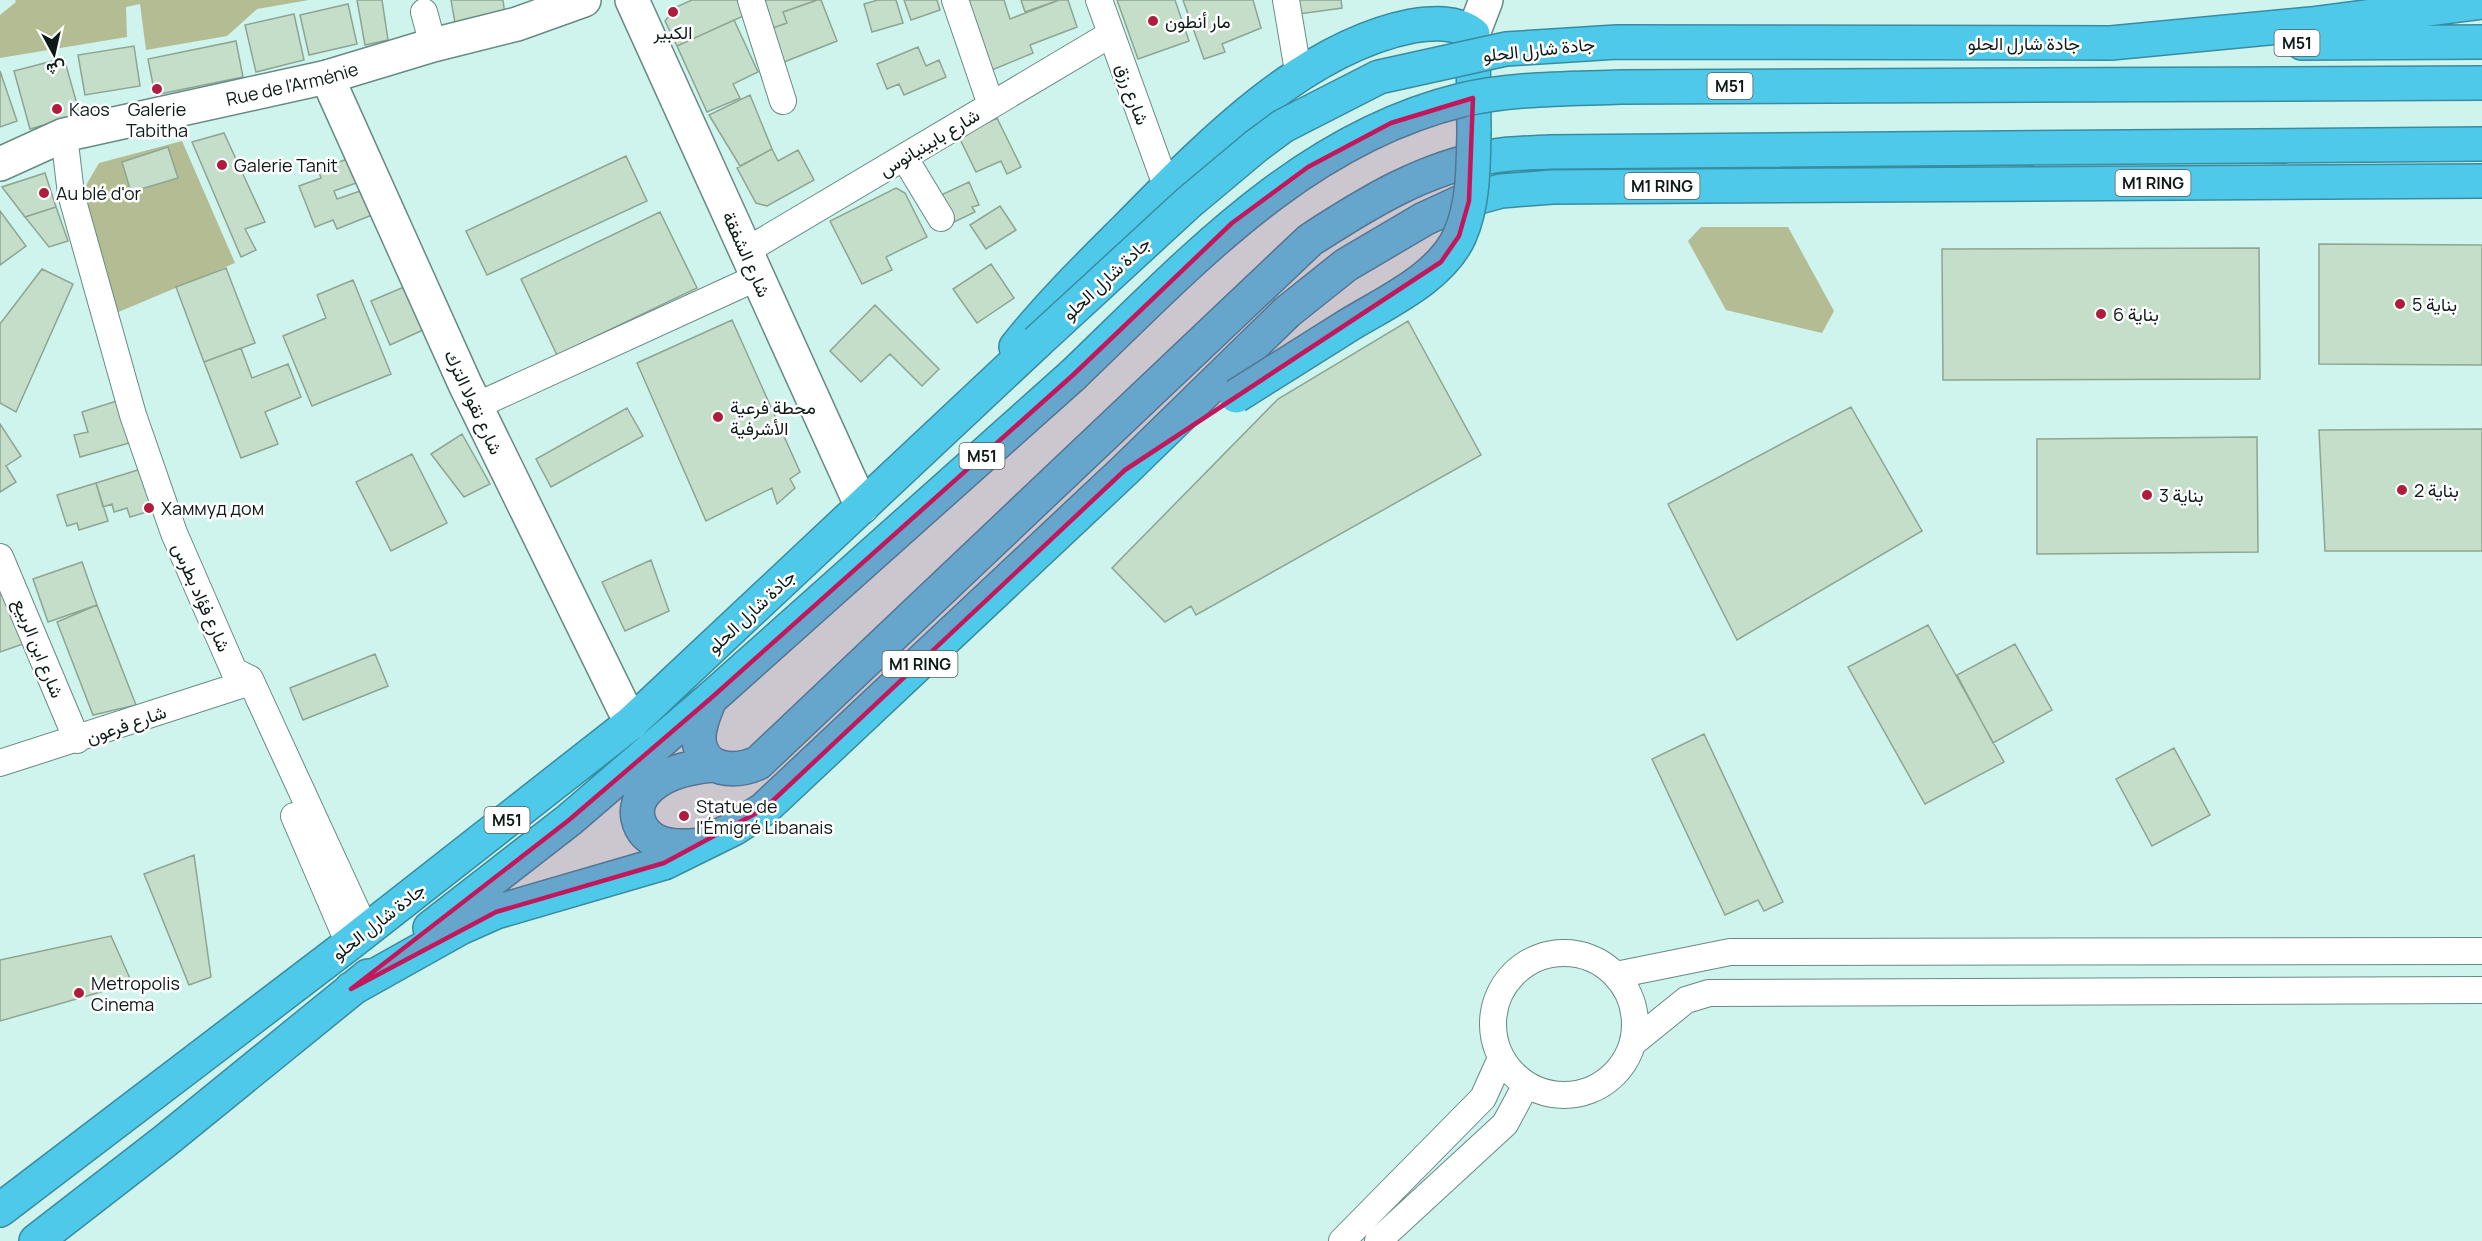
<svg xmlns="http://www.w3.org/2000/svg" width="2482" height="1241" font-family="Manrope,Vazirmatn,sans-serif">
<rect width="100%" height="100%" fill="#cff3ed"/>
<!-- green -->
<path fill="#b4bc94" d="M15,0H309L257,9L227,36L146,50L140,4L126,7L127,37L0,58V15L16,2Z
M182,141L235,263L116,313L81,194L99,163Z
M1701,227H1788L1834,311L1822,333L1726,310L1688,241Z"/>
<!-- building -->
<path fill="#c5deca" stroke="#8da591" stroke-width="1.5" d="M357,0H382L388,40L365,45Z
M451,0H503L505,15L455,23Z
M692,0H744L750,13L677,46L665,21L676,7Z
M756,0H815V1L783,12L787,23L767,30Z
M817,0H821L837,41L779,64L767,30L787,23L783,12Z
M878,0H896L903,23L872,32L864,4Z
M904,0H937L940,10L911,20Z
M961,0H1004L1010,19L1059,0H1068L1077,27L1030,45L1033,53L987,72Z
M1021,0H1059L1025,12Z
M1117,0H1175L1189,41L1138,59Z
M1183,0H1253L1261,28L1222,44L1225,52L1204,59Z
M1296,0H1341L1342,8L1299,14Z
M348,4L357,44L309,55L300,15Z
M294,14L304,60L256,72L245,25Z
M734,20L758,72L733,84L740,98L707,112L677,46Z
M236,41L243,77L155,95L148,59Z
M134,46L140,86L85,95L78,55Z
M918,47L926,66L939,60L946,77L904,95L899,84L887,89L877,64Z
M64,58L80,115L30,129L14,71Z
M0,71L17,121L0,127Z
M750,95L772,149L740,166L709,115Z
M997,118L1021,167L1007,174L1001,161L976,172L959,137Z
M224,133L265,222L245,229L256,250L241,257L192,142Z
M168,147L178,178L131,192L122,162Z
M772,149L778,161L798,150L814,180L767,206L756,203L737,168Z
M626,156L647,201L487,275L466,231Z
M347,159L356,183L334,191L337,199L363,190L372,215L337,229L333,220L315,227L299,186L321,178L318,170Z
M45,173L56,207L25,217L2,187Z
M969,182L979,205L972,207L975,212L954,222L941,195Z
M896,188L905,193L927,237L886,257L892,270L862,284L830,221Z
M1000,206L1016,230L986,249L970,225Z
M56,207L68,241L49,247L25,217Z
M0,211L26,246L0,265Z
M660,212L697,288L557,355L521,279Z
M2319,244L2482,245V365L2319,364Z
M2259,248L2260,379L1943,380L1942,249Z
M991,264L1014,298L977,323L953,289Z
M226,268L255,343L204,362L176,287Z
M42,269L73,284L16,412L0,403V324Z
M353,280L391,374L312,406L283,336L326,318L317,295Z
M404,287L423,330L390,345L371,301Z
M875,305L939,369L922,386L890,354L861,382L830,351Z
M732,320L800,472L790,479L795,488L777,504L772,488L706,521L637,363Z
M1408,321L1481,455L1196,615L1191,606L1165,622L1112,568L1278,399Z
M241,348L252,378L288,364L301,397L265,412L278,444L241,458L204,362Z
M117,401L129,443L80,457L74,435L88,432L82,412Z
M1851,407L1922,531L1737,640L1668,504Z
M627,408L643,436L551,487L536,459Z
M0,424L21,456L6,466L16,482L0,492Z
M2482,429V551H2325L2319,430Z
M462,434L490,484L464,497L431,454Z
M2257,437L2258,552L2037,554V439Z
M412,454L447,523L391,551L356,482Z
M141,469L153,510L130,517L127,508L114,512L112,504L103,507L96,483Z
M96,483L108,521L79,530L77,523L67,526L57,495Z
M651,560L669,611L625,631L602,582Z
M82,562L97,605L48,622L33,579Z
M0,589L23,644L0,652Z
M97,605L136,705L93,715L57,622Z
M1928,625L2004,762L1925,804L1848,667Z
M2015,644L2052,710L1993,743L1957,675Z
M375,654L388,686L303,720L290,688Z
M1704,734L1783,902L1764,911L1758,900L1725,915L1652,759Z
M2174,748L2210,815L2152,846L2116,779Z
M194,855L211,977L189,985L144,874Z
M111,936L132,983L0,1021V960Z"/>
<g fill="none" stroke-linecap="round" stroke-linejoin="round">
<defs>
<path id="street" d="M751,0L783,101
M955,0L991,105
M1099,0L1167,188
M1286,0L1299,77
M424,12L433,45
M64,135L71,194L133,415L174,533L234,671L250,679L366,931
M904,157L941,218
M746,251L1111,34
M476,406L758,277
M0,557L77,740
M0,763L238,686L250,679
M294,816L349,944
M1493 1024a71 71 0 1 1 142 0a71 71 0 1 1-142 0Z
M1616,975L1730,952L2482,951
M1633,1043L1686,1000L1709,993L2482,990
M1342,1241L1483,1098L1501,1058
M1378,1241L1505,1124L1526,1085"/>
<g id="secondary">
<path d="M632,0L862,507"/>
<path d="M1473,34L1486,0"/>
<path d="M327,77L465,384L631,723"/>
<path id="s1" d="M0,164L64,135L327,77L433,45L517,24L584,0"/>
</g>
<path id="highway" d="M2111,43L2311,24L2482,2
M2302,43L2482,42
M1016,347C1050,304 1089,266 1127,228C1204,150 1300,48 1412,26C1432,23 1456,21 1473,34L1474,132
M710,699C705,712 698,726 699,740C702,772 735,773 758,763L1310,240C1367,203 1425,167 1494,156C1512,153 1531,153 1549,152L2482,144
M699,845C675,848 644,846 638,818C636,809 639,799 645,792C661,773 690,767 713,765
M430,928L569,820L710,699L1073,375
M351,989L460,928L496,912L664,863L735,828L764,809L1125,470L1287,312L1346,265L1424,219L1461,202L1501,191L1552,187L2482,181
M0,1210L349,944L631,723L1037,342
M36,1241L165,1141L368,976"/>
</defs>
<!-- street casing -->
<use href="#street" stroke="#688a85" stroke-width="28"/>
<!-- secondary casing -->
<use href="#secondary" stroke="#688a85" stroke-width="36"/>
<!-- highway casing -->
<use href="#highway" stroke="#388ca0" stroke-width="36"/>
<!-- street -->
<use href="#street" stroke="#fff" stroke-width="26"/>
<!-- secondary -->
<use href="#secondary" stroke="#fff" stroke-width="33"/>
<!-- highway -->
<use href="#highway" stroke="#4fc9e9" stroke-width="33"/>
<defs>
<path id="highway-bridge" d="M1037,342L1188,203L1256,146L1283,126L1379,77L1506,49L1617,42L2111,43
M1073,375C1188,265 1301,139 1462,100C1513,88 1568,89 1621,87L2482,83
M1236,396C1272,373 1308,351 1344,328C1382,304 1441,279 1460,235C1474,202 1473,167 1474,132"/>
</defs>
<!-- highway-bridge casing -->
<use href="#highway-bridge" stroke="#388ca0" stroke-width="36" stroke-linecap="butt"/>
<!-- highway-bridge -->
<use href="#highway-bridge" stroke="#4fc9e9" stroke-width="33"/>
</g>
<!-- marked area -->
<path fill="#c2185b" fill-opacity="0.2" stroke="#c2185b" stroke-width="4.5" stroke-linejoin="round" d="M1473,98L1469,201L1459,236L1441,262L1125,470L764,809L664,863L496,912L351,989L569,820L710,699L1073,375L1232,223L1308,167L1391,123Z"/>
<!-- markers -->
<g fill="#af1c3e" stroke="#fff" stroke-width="2">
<circle cx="673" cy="12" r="6"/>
<circle cx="1153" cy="21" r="6"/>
<circle cx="157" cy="89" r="6"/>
<circle cx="57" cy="109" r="6"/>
<circle cx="222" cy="165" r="6"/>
<circle cx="44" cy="193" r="6"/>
<circle cx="2400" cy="304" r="6"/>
<circle cx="2101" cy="314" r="6"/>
<circle cx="718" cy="417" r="6"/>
<circle cx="2402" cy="490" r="6"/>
<circle cx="2147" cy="495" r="6"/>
<circle cx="149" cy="508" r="6"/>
<circle cx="684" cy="816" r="6"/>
<circle cx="79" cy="993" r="6"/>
</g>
<g text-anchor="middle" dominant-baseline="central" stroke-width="5" stroke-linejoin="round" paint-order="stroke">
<!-- shield labels -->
<g fill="#fff" stroke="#565f5d" stroke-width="1.5">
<rect x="2274.5" y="30" width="45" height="26" rx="4.5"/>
<rect x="1707.5" y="73" width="45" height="26" rx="4.5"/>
<rect x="2115.5" y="170" width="75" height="26" rx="4.5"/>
<rect x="1624.5" y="173" width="75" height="26" rx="4.5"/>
<rect x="959.5" y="443" width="45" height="26" rx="4.5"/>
<rect x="882.5" y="651" width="75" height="26" rx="4.5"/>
<rect x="484.5" y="807" width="45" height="26" rx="4.5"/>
</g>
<g font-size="16" font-weight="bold" fill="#0d1a18">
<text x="2297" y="43">M51</text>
<text x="1730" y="86">M51</text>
<text x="2153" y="183">M1 RING</text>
<text x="1662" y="186">M1 RING</text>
<text x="982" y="456">M51</text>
<text x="920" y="664">M1 RING</text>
<text x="507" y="820">M51</text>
</g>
<!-- poi labels -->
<g font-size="18" fill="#0d1a18" stroke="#fff" text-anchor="start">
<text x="1165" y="21">مار أنطون</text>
<text x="673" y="32" text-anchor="middle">الكبير</text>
<text x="69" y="109">Kaos</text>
<text x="157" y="109" text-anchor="middle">Galerie<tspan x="157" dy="21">Tabitha</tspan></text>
<text x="234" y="165">Galerie Tanit</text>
<text x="56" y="193">Au blé d'or</text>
<text x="2412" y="304">بناية 5</text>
<text x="2113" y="314">بناية 6</text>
<text x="730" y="407">محطة فرعية<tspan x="730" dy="21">الأشرفية</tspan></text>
<text x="2414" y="490">بناية 2</text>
<text x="2159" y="495">بناية 3</text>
<text x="161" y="508">Хаммуд дом</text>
<text x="696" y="806">Statue de<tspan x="696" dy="21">l'Émigré Libanais</tspan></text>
<text x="91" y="983">Metropolis<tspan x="91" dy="21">Cinema</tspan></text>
</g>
<!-- street labels -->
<g font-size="18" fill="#0d1a18" stroke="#fff">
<text x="2024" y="43">جادة شارل الحلو</text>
<text transform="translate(1539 49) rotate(-6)">جادة شارل الحلو</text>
<text stroke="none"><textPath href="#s1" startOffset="304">Rue de l'Arménie</textPath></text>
<text transform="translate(1133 94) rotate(70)">شارع رزق</text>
<text transform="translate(929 142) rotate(-31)">شارع بابينيانوس</text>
<text transform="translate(747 254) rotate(66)">شارع الشفقة</text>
<text transform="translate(1106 278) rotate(-43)">جادة شارل الحلو</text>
<text transform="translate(474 402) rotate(65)">شارع نقولا الترك</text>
<text transform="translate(202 597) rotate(66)">شارع فؤاد بطرس</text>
<text transform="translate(751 611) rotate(-43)">جادة شارل الحلو</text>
<text transform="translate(39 648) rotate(68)">شارع ابن الربيع</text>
<text transform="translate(126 724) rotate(-19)">شارع فرعون</text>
<text transform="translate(378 921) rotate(-38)">جادة شارل الحلو</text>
</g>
</g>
<!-- north arrow -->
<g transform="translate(54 54) rotate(172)" stroke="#ffffff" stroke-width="4.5" paint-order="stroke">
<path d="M0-4.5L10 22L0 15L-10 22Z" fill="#0d1a18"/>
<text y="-9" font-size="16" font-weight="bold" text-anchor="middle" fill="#0d1a18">ش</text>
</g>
</svg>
